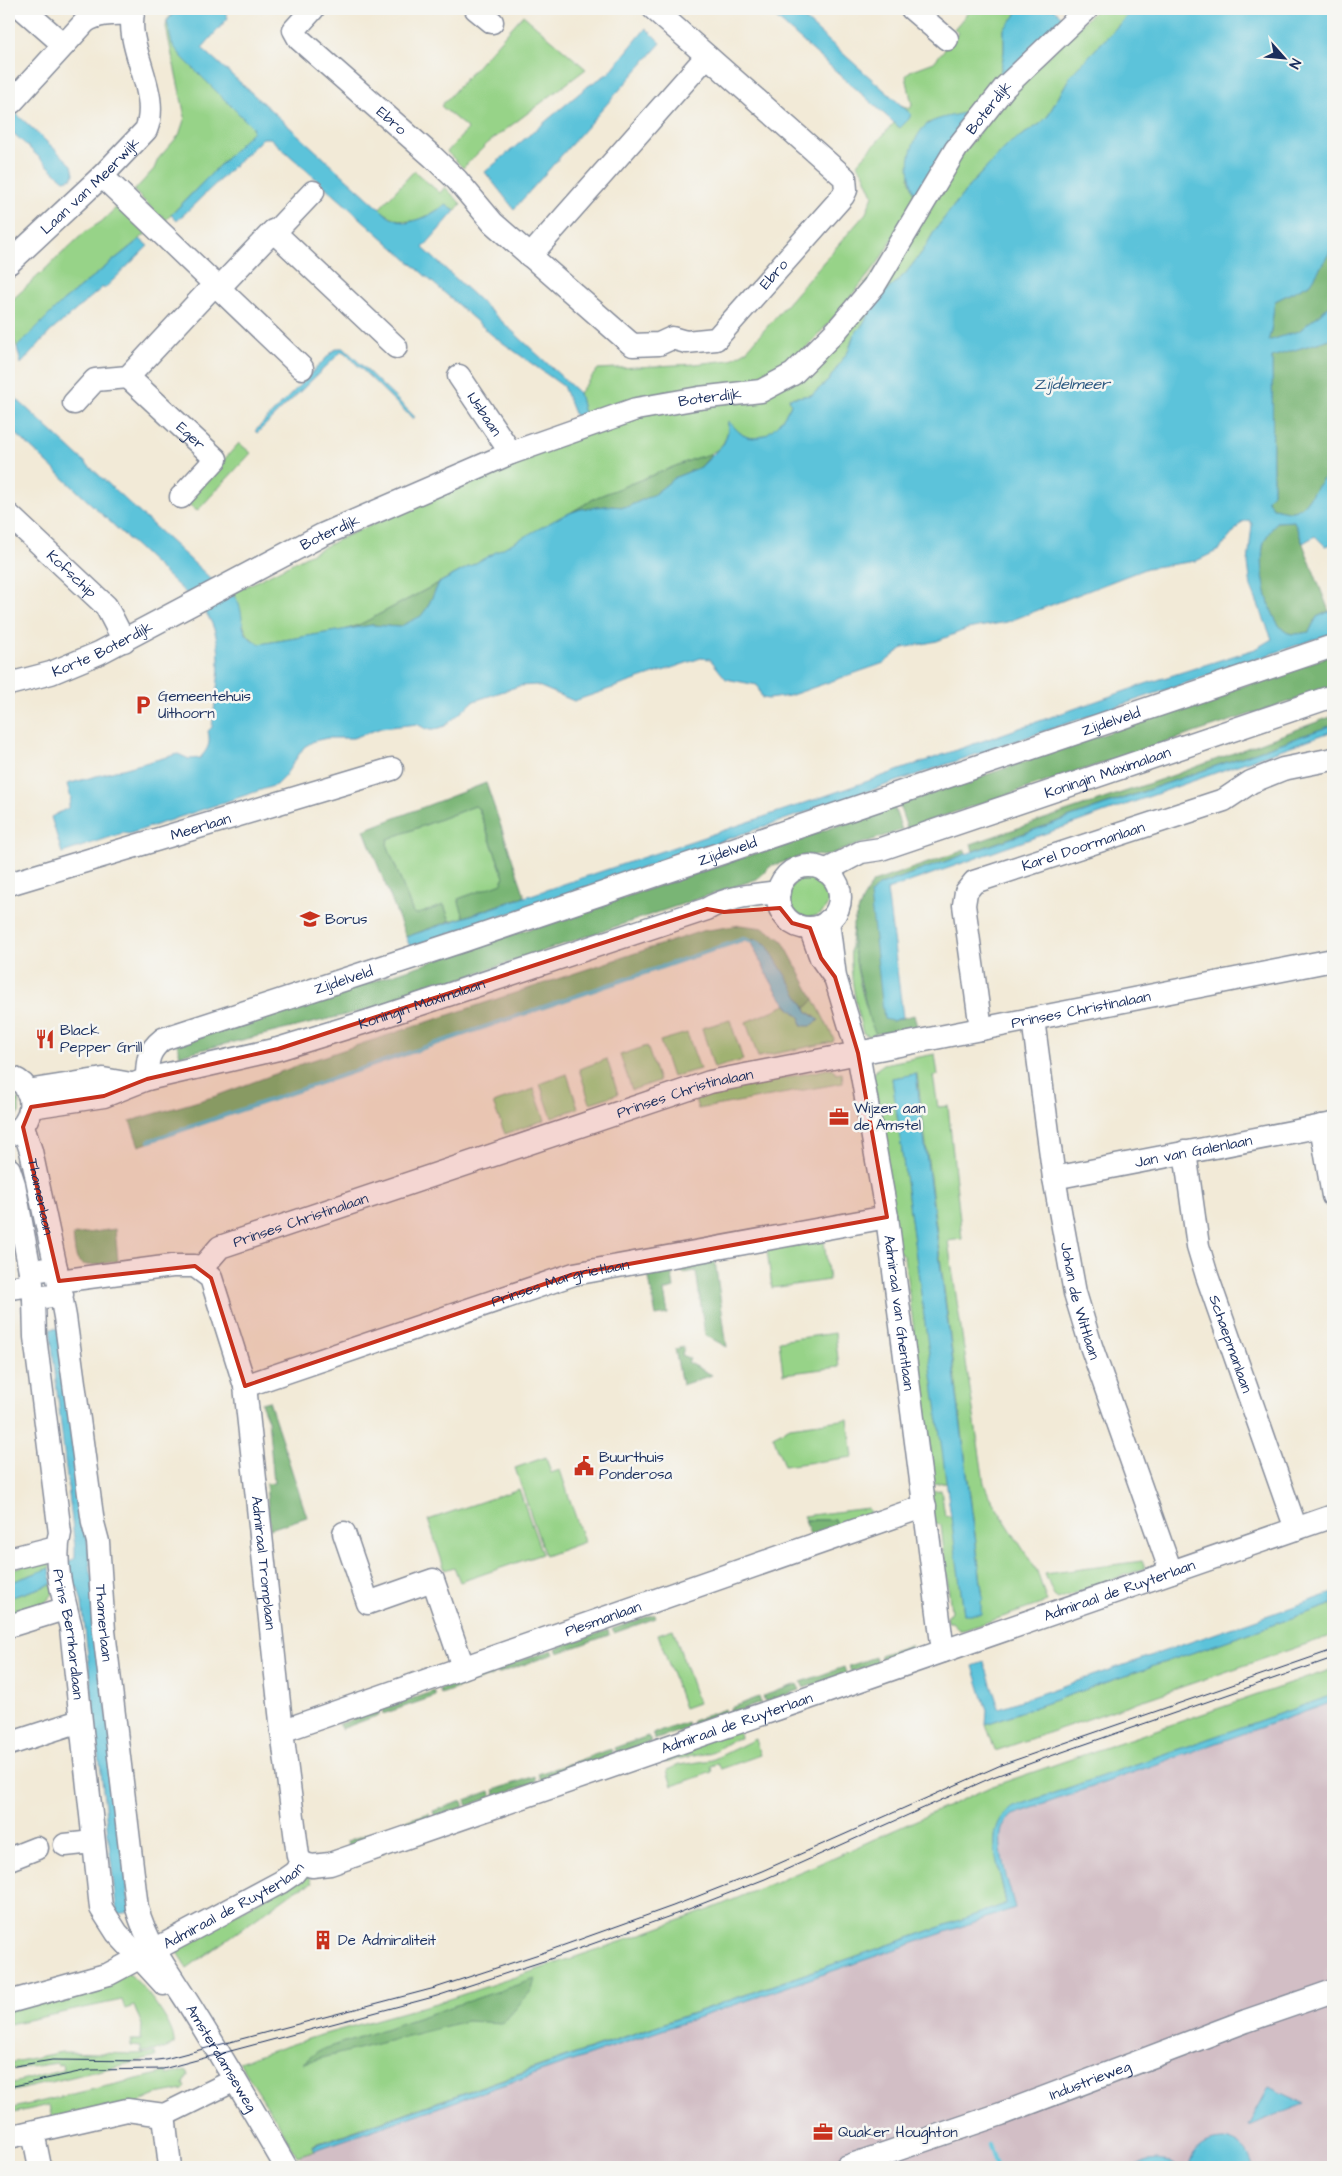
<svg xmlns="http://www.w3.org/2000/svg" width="1342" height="2176" font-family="'Architects Daughter',sans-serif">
<rect width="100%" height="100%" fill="#f6f6f2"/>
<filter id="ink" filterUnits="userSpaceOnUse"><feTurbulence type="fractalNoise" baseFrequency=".02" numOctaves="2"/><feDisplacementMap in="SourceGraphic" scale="10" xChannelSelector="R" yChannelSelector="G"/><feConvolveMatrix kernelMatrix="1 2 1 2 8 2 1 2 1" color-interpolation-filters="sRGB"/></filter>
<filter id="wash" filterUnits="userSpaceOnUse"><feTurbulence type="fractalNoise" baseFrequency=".0096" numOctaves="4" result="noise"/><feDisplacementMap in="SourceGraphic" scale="20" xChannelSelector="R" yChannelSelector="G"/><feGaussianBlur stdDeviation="1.12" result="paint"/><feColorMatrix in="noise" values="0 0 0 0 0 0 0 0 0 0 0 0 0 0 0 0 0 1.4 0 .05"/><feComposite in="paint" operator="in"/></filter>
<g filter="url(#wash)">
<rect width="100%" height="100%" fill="#f2ead7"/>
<!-- industrial -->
<path fill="#d2bec5" d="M1333,1701V2167H306L298,2155L1014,1907L1001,1849L1000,1837L1003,1827L1013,1814Z"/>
<!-- green -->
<path fill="#97d388" stroke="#598173" d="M177,9L167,21L252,127L253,131L165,221L134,191L154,169L158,159L179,135L185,117L166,27L167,20Z
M971,9H1018L1015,16L1004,29V52L999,80L972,111L928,123L909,178L916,199L878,263L836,315L793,363L769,377L740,386L656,394L584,414L579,393L598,369L695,364L730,360L746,351L866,213L873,195L863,172L857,164L894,123L900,128L911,114L901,105L910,109L912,105L906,76L910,71L934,62L958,33L954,29Z
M1097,9H1134L1071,75L1047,117L1040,124L1010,143L970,185L935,230L923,251L905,274L879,298L861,327L854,334L849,350L828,381L812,395L789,398L791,404C784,420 764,447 743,435C738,432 733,426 728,422C728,445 718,453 696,458L597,497L570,513L361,624L345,630L260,644C237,634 245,610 231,594L344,537L504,467L631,415L791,383L1004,99Z
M523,15L586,69L488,143L463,168L447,152L468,129L441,106Z
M414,171L440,193L445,187L461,204L455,211L446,205C419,221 407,230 379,209Z
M119,205L147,233L62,302L17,347L9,330V303L85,232L101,222Z
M239,443L251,453L197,511L186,502Z
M475,806L478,808L504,877L503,883L458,899L464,917L450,921L444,905L418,914L413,913L387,844L388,839Z
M789 897a20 20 0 1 1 40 0a20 20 0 1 1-40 0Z
M853,928C853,959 863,1006 876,1034L869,1036L863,1033L862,1030C854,996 847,963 853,928Z
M814,999L834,1039L833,1042L758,1057L746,1022L786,1005L800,1017L815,1016L808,1012L806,1008Z
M730,1020L743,1060L714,1068L702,1028Z
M687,1033L700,1069L672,1077L660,1041Z
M647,1046L659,1081L632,1090L620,1055Z
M935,1054L938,1075L933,1076L938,1107L948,1106L962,1239L948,1241L984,1483L989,1496L1037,1571L1047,1602L964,1630H959L952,1622H948L947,1617L951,1611L941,1525L934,1522L929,1491L941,1490L945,1516L952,1517L964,1614L983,1598L917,1074L892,1078L947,1482L929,1484L928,1476L933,1469L904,1257L897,1249L873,1076L877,1069L884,1064Z
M607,1059L618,1094L590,1103L579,1069Z
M833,1068L836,1074L842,1073L843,1083L698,1109L694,1096Z
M567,1074L578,1108L552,1118L540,1084Z
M9,1089C19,1095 19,1102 19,1113L9,1124Z
M534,1089L545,1120L505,1134L493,1103Z
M824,1241L829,1280L772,1288L767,1250Z
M835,1333L839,1367L783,1374L779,1341Z
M848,1419L853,1457L784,1466L773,1436L790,1427Z
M546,1457L551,1473L560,1470L584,1542L545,1556L515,1468Z
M519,1489L542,1554L460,1582L454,1567L445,1570L428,1520Z
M868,1508L871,1516L837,1526L835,1520H805L803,1516Z
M49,1559L50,1568L9,1583V1570Z
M1142,1561L1145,1568L1058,1599L1054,1596L1045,1574Z
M52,1584L53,1594L43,1605L9,1616V1598Z
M1333,1604V1635L995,1751L986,1724Z
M673,1629L698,1703L684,1708L658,1634Z
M1333,1669V1695L1011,1808L995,1836V1851L1006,1904L313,2145L315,2150L297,2156L277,2121L239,2062L314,2037L443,2001L623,1941L716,1907L821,1863L990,1787Z
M739,1730L740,1738C728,1740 720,1750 708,1753C693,1757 679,1757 665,1763L662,1755Z
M755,1739L760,1755L721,1769L718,1764L711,1766L712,1772L672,1786L667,1770L679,1765L712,1760Z
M308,1873L312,1883L296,1890L187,1968L175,1949Z
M127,1972C142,1984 176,2025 174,2044C164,2051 153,2051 141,2052V2047L131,2046V2040H141L142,2025L134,2006L125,2009L122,2000L9,2024V2009Z
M62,2052L132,2054L155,2053L156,2057L9,2092V2084L64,2070L63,2064L58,2065L57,2063L9,2070V2063Z
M186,2070L188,2075L184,2084L186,2087L183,2090L156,2095L131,2106L53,2123L49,2105L9,2114V2109L167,2072L168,2075Z"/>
<!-- forest -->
<path fill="#79b574" stroke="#4a7269" d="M1333,247V303L1299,331L1268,341C1273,328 1272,315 1275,301L1311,283Z
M1333,338V473C1313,481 1311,507 1293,511C1288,512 1279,509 1273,508L1267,499L1273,493L1272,357Z
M712,454L701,467L676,477L653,495L627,507L606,506L581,509L570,513L597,497L696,458Z
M1294,521L1329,611L1317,617L1309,632C1302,633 1293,636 1286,632C1267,620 1258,564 1264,542C1266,536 1272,528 1276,522Z
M439,583L427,608L421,617L399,627L372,625L345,630L361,624Z
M1333,655V687L907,828L899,805Z
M1333,716V725L973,851L971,844L1177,774Z
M486,783L525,896L464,917L458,899L502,883L504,877L479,809L475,806L388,839L387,844L413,913L418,914L444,905L450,921L406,937L364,830Z
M894,807L902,830L825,856L806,855L771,866L757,879L374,1008L180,1055L176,1041L365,984Z
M965,850L966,854L878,886L892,1021L914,1015L918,1030H897L876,1034L870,1022L853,948V924L864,897L873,882Z
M740,925L764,928L782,940L814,999L806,1008L756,939L750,941L744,939L139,1146L130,1121L216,1096L307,1062L702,931Z
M115,1229L118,1261C108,1262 83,1271 77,1259C74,1252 74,1242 73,1235Z
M715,1261L727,1347L705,1335L696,1271L683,1273L682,1267Z
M671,1269L674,1288L664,1291L668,1314L656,1316L648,1273Z
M684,1347L682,1355L690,1359L688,1362L712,1375L682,1385L675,1349Z
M269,1401L307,1517L270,1529L266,1484L274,1483L268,1420L261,1403Z
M805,1520H835L837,1526L810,1535Z
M655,1614L656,1618L614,1633L612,1629Z
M608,1630L609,1635L558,1653L556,1648Z
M910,1645L912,1651L882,1661L880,1655Z
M552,1650L554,1654L497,1674L496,1669Z
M875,1657L878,1663L851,1672L849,1666Z
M844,1667L846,1673L804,1688L801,1682Z
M491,1671L492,1676L441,1694L439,1689Z
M797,1684L800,1690L765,1702L763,1696Z
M434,1691L436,1696L383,1714L382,1709Z
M759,1697L761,1703L731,1714L730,1708Z
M725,1709L727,1715L693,1727L692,1721Z
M378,1711L379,1715L341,1729L339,1724Z
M687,1722L689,1728L654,1740L653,1734Z
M648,1736L651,1742L617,1754L614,1748Z
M611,1749L613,1755L576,1768L574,1762Z
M571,1763L573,1769L541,1780L538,1774Z
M535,1776L536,1782L496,1796L494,1790Z
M490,1791L492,1797L468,1806L465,1800Z
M462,1801L464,1807L435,1817L433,1811Z
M429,1813L431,1818L380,1836L378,1830Z
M373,1832L375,1838L349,1847L347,1841Z
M535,1979L532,1990L503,2023L466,2021L303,2063L318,2051Z"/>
<!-- water -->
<path fill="#5cc3da" stroke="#3c799c" d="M177,9H227L225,11L228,18L202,48L389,217L406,223L426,217L446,205L455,211L423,248L579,393L584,414L577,418L575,416L563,386L492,335L270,138H263L177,221L171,215L253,131L252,127L182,57L172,44L167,21Z
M766,9H793L911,114L909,119L900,128Z
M1018,9H1054L1064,19L999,80L1004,52V29L1015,16Z
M1134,9H1333V247L1311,283L1275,301C1272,315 1273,328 1268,341L1299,331L1333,303V338L1272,357L1273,493L1267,499L1273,508C1279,509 1288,512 1293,511C1311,507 1313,481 1333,473V544L1325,546L1315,536L1303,543L1294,521L1276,522C1273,528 1266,536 1264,542C1258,563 1267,620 1286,632C1293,636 1302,633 1309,632L1317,617L1333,610V633L410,947L406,937L811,801L1148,683L1255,649L1272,639L1251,587L1248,563L1252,524L1249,520L1242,522L1219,550L1196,561L1147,568L1007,622L967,629L937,641L903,648L884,663L789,696L768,699L762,698L757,685L726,679L710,659L701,658L574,701L536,685L519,686L474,701L445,726L436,729H426L417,724L381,728L353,738H327L314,741L304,747L284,777L276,785L129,834L123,833L62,853L51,817L68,808L71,798L67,784L178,754L189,759L200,758C208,749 211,744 208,731L212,727C216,687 229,644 204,610L9,427V392L208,576C216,584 233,591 238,602C246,619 236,634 260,644L372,625L399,627L421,616L427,608L439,583L564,515L581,509L606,506L627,507L653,495L676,477L701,467L724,443L728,431V421C733,425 737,431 743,435C763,447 784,420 791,404L789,398L812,395L828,381L849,350L854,334L861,327L879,298L905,274L923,251L935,230L970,185L1010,143L1040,124L1047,117L1071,75Z
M646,28L661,43L514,209L485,172L588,86L609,73Z
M9,107L72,165L74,174L72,178L64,180L58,175L9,129Z
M972,111L916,199C909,178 905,160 916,139C919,133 922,128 928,124C938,117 959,115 972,111Z
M140,239L148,246L104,289L103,287L50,332L21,364L17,347L62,302Z
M338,348H344L415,417L413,419L344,352H341L257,433L255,431L333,351Z
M1333,725V731L887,890L903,1017L892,1021L884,1019L870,895L878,886L966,854Z
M756,939L766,944L808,1012L819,1020L811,1026H802L800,1017C776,999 764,967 750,941Z
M916,1074L983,1599L981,1601V1614H964L892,1078Z
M63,1328L130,1912L117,1914L82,1603L78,1588L69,1584L66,1564L75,1558V1547L50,1329Z
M50,1568L52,1584L9,1598V1583Z
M1333,1593V1604L986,1724L987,1711L973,1666L984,1662L999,1708Z
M1333,1695V1702L1013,1815C1010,1818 1005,1822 1003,1827C995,1845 1010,1888 1015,1908L315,2150L313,2146L1006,1904C1002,1872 980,1832 1011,1808Z
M1269,2087L1304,2104L1248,2126Z
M1224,2140C1239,2142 1250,2152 1253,2167H1189C1193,2149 1206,2140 1224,2140Z
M1157,2160L1170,2162L1178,2167H1135L1147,2161Z"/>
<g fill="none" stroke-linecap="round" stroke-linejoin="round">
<!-- stream -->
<path stroke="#5cc3da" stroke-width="4.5" d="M149,1141L744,939L750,941
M989,2145L996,2167"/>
</g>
</g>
<g filter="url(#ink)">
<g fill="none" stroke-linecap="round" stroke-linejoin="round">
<defs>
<g id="minor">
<path d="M23,9L64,45"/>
<path id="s1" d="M313,9L294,30L299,39L433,157L457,180L493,223L630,343L633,345L659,344L672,338L686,342L716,339L843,196L846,190L845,178L654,9"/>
<path d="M476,9L492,22"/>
<path d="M912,9L947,39"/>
<path d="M12,102L85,22C99,12 116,14 132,14"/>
<path d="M102,176L302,368"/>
<path d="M275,232L313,192"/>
<path d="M530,256L707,56"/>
<path id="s2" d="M9,263L102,176L146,130C162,92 123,46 134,9"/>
<path d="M218,289L273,231L396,347"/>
<path id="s3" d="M459,376L511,453"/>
<path id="s4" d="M128,377L216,459L181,497"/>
<path d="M74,403L95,380L128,377L214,285"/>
<path id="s5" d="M9,515L106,606L124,641"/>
<path id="s6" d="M9,684L51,673L99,653L322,535L511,453L636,409L699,398L761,391L793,374L836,331L874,286L956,149L1005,87L1087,9"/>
<circle cx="809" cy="897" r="31"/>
<path id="s7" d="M825,871L861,852L881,849L1333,696"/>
<path id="s8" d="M9,884L392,769"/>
<path id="s9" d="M828,921L835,977L858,1053L887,1217L943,1651"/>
<path d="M810,928L821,958L833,975"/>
<path id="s10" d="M1033,1019L1054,1178L1075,1293L1091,1346L1171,1572"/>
<path id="s11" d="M981,1029L964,905L966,892L974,882L1224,800L1251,782L1283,769L1333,759"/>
<path d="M9,1077C39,1083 36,1126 9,1135"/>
<path id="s12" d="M147,1079C147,1060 148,1051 163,1039L465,940L1333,646"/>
<path d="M27,1091L103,1079L131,1084"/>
<path id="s13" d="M31,1107L104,1096L147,1079L278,1049L369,1021L707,909C729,896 754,895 779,892"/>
<path d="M1321,1126L1333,1196"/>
<path id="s14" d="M23,1127L31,1151L56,1268"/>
<path id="s15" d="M1185,1152L1198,1246L1207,1276L1296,1529"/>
<path d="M9,1169L14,1184L30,1271"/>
<path id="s16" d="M1054,1178L1333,1124"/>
<path id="s17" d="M201,1269L220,1247L710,1082L1333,960"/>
<path id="s18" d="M59,1281L172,1266H195L211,1278L245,1386L282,1731L298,1856L302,1863"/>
<path d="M9,1288L32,1285"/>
<path id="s19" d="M62,1295L34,1298L30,1271L56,1268L65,1317L93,1523L98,1542L104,1631L137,1908C147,1945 170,1974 190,2006C223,2059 255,2113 286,2167"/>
<path id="s20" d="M34,1298L35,1337L60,1533C52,1562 64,1600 71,1628L101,1908L117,1933L164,1984"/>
<path id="s21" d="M245,1386L574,1274L887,1217"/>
<path d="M344,1533L368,1603L433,1580L463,1667"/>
<path d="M9,1559L56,1547"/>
<path d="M9,1626L64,1609"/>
<path id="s22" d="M282,1731L925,1506"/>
<path d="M9,1744L80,1721"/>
<path d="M65,1845L93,1842"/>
<path d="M9,1859L37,1848"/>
<path id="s23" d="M302,1863L312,1866L330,1864L1333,1516"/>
<path id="s24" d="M9,2002L109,1974L281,1882L294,1873L302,1863"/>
<path d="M164,2115L170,2167"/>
<path d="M33,2132L40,2167"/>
<path d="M9,2137L127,2110L164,2115L235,2080"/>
<path id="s25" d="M846,2167L1001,2114L1246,2021L1333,1991"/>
</g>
</defs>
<!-- minor casing -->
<use href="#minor" stroke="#868c9a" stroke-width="25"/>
<!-- minor -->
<use href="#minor" stroke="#fff" stroke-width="22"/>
<!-- tram -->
<path stroke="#1b2f5e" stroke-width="1" d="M9,2067L52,2060L149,2061L165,2059L435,1988L542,1953L673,1906L762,1871L1001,1765L1333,1650
M9,2087L88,2070L163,2069L437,1996L550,1959L676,1914L765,1879L993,1777L1048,1757L1333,1658"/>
</g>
</g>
<!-- marked area -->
<path fill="#c8321e" fill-opacity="0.2" stroke="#c8321e" stroke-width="4" stroke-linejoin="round" d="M780,908L792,923L810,928L821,958L835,977L858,1053L887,1217L574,1274L245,1386L211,1278L195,1266L59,1281L23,1127L31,1107L104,1096L147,1079L278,1049L707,909L724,912Z"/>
<!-- icons -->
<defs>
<symbol id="parking-bare" viewBox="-9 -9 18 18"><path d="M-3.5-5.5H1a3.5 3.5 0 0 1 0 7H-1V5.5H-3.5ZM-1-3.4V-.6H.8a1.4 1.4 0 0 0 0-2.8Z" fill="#c8321e" stroke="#f6f6f2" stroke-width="2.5" paint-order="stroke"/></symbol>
<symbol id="school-bare" viewBox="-9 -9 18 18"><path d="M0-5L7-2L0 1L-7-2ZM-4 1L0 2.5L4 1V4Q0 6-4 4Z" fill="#c8321e" stroke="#f6f6f2" stroke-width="2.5" paint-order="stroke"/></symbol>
<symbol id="restaurant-bare" viewBox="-9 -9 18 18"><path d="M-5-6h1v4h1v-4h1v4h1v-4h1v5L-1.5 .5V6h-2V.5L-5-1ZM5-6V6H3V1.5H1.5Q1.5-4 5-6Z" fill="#c8321e" stroke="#f6f6f2" stroke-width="2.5" paint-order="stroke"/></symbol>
<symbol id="office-bare" viewBox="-9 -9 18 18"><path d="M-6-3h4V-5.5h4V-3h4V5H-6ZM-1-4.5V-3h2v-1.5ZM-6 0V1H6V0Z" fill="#c8321e" stroke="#f6f6f2" stroke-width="2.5" paint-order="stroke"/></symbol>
<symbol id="civic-bare" viewBox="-9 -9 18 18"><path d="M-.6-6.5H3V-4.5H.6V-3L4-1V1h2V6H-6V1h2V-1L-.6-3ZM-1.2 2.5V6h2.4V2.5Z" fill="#c8321e" stroke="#f6f6f2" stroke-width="2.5" paint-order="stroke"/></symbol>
<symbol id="building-bare" viewBox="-9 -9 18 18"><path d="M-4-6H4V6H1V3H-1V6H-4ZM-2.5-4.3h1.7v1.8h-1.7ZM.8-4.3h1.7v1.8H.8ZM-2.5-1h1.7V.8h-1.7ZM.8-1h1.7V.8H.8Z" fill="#c8321e" stroke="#f6f6f2" stroke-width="2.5" paint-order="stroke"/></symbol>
</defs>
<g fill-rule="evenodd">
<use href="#parking-bare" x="129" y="691" width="28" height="28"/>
<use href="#school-bare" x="296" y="905" width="28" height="28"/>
<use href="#restaurant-bare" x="31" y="1025" width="28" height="28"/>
<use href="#office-bare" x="825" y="1103" width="28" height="28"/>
<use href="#civic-bare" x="570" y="1452" width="28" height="28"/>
<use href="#building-bare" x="309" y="1926" width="28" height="28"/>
<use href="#office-bare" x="809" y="2118" width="28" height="28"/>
</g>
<g text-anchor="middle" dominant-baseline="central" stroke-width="5" stroke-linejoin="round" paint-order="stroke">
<!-- street labels -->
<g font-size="15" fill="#1b2f5e" stroke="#f6f6f2">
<text stroke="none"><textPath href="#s6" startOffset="1181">Boterdijk</textPath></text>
<text stroke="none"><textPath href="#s1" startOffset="162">Ebro</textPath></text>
<text stroke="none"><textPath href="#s2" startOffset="112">Laan van Meerwijk</textPath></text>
<text stroke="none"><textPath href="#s1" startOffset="664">Ebro</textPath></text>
<text stroke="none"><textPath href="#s6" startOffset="761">Boterdijk</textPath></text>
<text stroke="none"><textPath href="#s3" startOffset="46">IJsbaan</textPath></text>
<text stroke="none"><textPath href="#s4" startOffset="86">Eger</textPath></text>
<text stroke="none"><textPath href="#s6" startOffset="356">Boterdijk</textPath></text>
<text stroke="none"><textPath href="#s5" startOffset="86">Kofschip</textPath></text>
<text stroke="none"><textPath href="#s6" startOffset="100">Korte Boterdijk</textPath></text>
<text stroke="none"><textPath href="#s12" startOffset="1045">Zijdelveld</textPath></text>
<text stroke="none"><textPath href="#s7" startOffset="300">Koningin Máximalaan</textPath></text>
<text stroke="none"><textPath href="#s8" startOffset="200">Meerlaan</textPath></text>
<text stroke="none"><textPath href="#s11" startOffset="266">Karel Doormanlaan</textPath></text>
<text stroke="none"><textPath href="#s12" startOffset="640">Zijdelveld</textPath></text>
<text stroke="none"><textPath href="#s12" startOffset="235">Zijdelveld</textPath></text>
<text stroke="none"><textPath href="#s13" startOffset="405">Koningin Máximalaan</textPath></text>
<text stroke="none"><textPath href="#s17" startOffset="924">Prinses Christinalaan</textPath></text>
<text stroke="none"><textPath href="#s17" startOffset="519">Prinses Christinalaan</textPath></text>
<text stroke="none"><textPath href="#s16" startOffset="142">Jan van Galenlaan</textPath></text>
<text stroke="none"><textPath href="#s14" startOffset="72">Thamerlaan</textPath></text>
<text stroke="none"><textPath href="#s17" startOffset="114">Prinses Christinalaan</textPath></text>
<text stroke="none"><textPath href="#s21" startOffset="332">Prinses Margrietlaan</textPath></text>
<text stroke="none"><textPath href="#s10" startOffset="286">Johan de Wittlaan</textPath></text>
<text stroke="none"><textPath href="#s9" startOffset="399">Admiraal van Ghentlaan</textPath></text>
<text stroke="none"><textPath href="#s15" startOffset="198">Schaepmanlaan</textPath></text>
<text stroke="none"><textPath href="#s18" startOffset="448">Admiraal Tromplaan</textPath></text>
<text stroke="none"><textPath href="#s23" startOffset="864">Admiraal de Ruyterlaan</textPath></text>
<text stroke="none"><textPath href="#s22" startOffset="340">Plesmanlaan</textPath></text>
<text stroke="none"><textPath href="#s19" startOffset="440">Thamerlaan</textPath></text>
<text stroke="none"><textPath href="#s20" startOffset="339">Prins Bernhardlaan</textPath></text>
<text stroke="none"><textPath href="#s23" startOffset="459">Admiraal de Ruyterlaan</textPath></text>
<text stroke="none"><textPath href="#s24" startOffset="246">Admiraal de Ruyterlaan</textPath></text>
<text stroke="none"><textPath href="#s19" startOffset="900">Amsterdamseweg</textPath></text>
<text stroke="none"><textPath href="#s25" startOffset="259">Industrieweg</textPath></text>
</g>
<!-- poi labels -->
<g font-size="15" fill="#1b2f5e" stroke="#f6f6f2" text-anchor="start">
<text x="158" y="696">Gemeentehuis<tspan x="158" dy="17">Uithoorn</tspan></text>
<text x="325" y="919">Borus</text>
<text x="60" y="1030">Black<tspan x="60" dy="17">Pepper Grill</tspan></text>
<text x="854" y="1108">Wijzer aan<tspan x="854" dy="17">de Amstel</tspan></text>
<text x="599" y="1457">Buurthuis<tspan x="599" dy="17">Ponderosa</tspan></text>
<text x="338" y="1940">De Admiraliteit</text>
<text x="838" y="2132">Quaker Houghton</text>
</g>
<!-- water labels -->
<g font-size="16" font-style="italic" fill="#2e5b83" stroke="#f6f6f2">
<text x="1072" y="384">Zijdelmeer</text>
</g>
</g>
<!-- margin -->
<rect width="1342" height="2176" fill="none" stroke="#f6f6f2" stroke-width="30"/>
<!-- north arrow -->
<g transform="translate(1284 58) rotate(117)" stroke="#f6f6f2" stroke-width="4" paint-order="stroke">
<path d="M0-4L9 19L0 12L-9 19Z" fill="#1b2f5e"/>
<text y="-8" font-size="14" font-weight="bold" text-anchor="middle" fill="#1b2f5e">N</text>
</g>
</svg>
